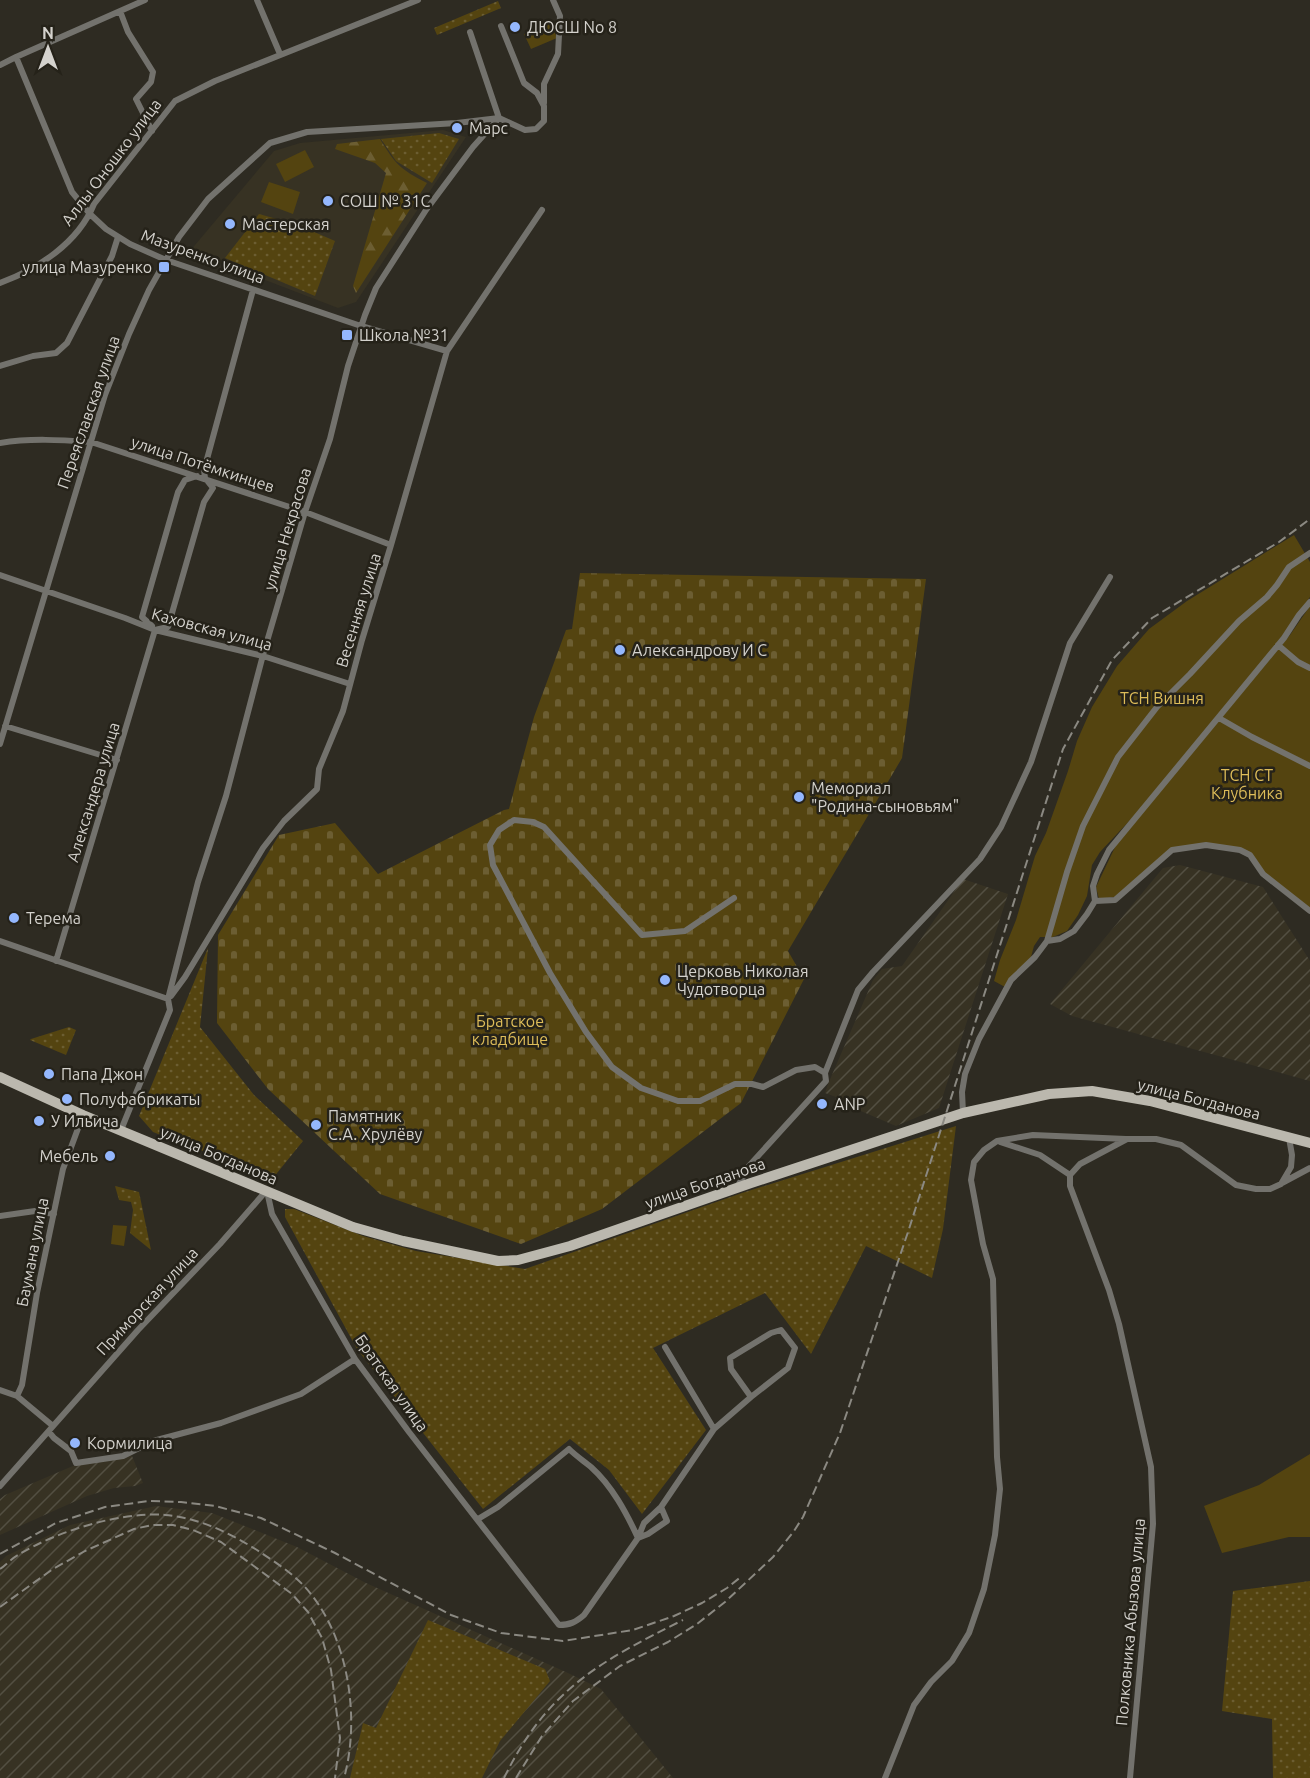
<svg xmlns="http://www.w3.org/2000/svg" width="1310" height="1778" font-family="Ubuntu,sans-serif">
<defs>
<pattern id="industrial-furrows" width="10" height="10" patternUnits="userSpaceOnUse" patternTransform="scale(1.5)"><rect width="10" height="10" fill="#373223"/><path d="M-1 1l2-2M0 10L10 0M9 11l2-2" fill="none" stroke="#534f42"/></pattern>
<pattern id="grass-dots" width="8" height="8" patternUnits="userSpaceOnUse" patternTransform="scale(1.5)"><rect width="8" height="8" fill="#544410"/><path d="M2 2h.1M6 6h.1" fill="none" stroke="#6c5e32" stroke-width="1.8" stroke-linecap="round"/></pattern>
<pattern id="forest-firs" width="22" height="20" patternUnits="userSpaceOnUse" patternTransform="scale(1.5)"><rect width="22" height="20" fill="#544410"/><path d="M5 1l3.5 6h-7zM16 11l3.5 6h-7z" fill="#6c5e32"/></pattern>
<pattern id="cemetery-stones" width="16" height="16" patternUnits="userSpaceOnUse" patternTransform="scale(1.5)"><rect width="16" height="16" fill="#544410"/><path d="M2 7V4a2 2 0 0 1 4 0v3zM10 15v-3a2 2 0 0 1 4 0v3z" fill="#6c5e32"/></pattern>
</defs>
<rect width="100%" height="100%" fill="#2e2b22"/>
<!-- built -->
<path fill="#373223" d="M443,130L466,137L356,302L338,308L190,251L274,151L300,143Z"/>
<!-- industrial -->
<path fill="url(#industrial-furrows)" d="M1180,865L1263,887L1310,961V1081L1072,1016L1050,1004L1163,868Z
M963,879L1008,894L939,1108L896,1126L835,1100L836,1097L825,1093L828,1084L873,980L882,969L902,966Z
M132,1456L143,1483L135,1486L114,1488L87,1496L0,1535V1499L5,1495L87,1460Z
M156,1506L212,1513L297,1547L366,1583L568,1673L601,1689L673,1778H0V1562L6,1556L70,1525Z"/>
<!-- grass -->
<path fill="url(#grass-dots)" d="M498,1L501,8L437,35L434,28Z
M439,133L459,139L432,183L396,161L381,139Z
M259,214L298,225L335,241L315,296L225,258Z
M208,948L200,1027L254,1095L303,1141L273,1178L153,1132L139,1116Z
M69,1027L76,1030L66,1055L30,1040L31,1039Z
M956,1126L943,1229L932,1278L866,1246L811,1354L765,1293L653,1348L706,1430L642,1514L609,1470L570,1439L483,1509L357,1349L285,1217V1209H294L363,1236L416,1251L525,1269L742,1193Z
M115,1186L139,1192L151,1250L130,1233L133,1210L131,1202L119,1200Z
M1310,1581V1778H1273L1272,1719L1222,1711L1233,1591Z
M428,1620L545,1669L550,1681L500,1741L482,1778H350L363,1723L376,1728Z"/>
<!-- forest -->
<path fill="url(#forest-firs)" d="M380,139C396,165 400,169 427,183L356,293L353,286L386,173L375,163L335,149L337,144Z"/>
<!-- cemetery -->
<path fill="url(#cemetery-stones)" d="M580,573L926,579L902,758L788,951L804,979L741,1103L602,1209L521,1244L380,1194L268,1089L217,1023L218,935L279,835L335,823L378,874L504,810L509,809L534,717L566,630L572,629Z"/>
<!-- green -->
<path fill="#544410" d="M551,23L557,38L531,49L524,34Z
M305,150L314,167L285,182L276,164Z
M269,182L300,192L293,214L261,202Z
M1294,535L1310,562V597L1280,639L1150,799L1100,852L1092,865L1087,896L1078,915L1067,931L1053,937H1040L1034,946L1031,957L1005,987L994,981L1000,960L1016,920L1035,856L1046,833L1068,771L1077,741L1092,707L1117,666L1149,629L1187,601Z
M1310,606V908L1266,874L1241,848H1172L1115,897L1099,899L1096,887L1117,843L1290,635Z
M113,1225L127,1226L124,1246L111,1244Z
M1310,1454V1537H1289L1222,1553L1204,1506L1259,1485Z"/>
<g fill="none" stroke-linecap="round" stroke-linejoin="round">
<!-- street -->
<path stroke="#73726d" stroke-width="6" d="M257,0L280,54
M120,11L128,32L153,72L151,82L136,99L152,131
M470,32L499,118
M16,57L72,192L90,214L106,229L130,244L166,260L361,326L447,351
M0,65L16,57L145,0
M544,103V84L558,54L560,16L553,0
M0,283C38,269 78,243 94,204L175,101L215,81L418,0
M0,366L33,356L56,353L67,343L112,256L118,237
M0,443C30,438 61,440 91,442L305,512L391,545
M0,575L125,618L155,630L263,656L350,684
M152,626L142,617L178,492L185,480L197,476
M1278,645L1298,662L1310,668
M1219,718L1252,737L1310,766
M5,726L117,760
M0,744L105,395L129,334L149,290L179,237L208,199L270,143L307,132L457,123L499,118L525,130L536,129L544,121V106L537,93L524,83L501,26
M734,898L685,931L642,935L544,827L533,822L514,820L499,830L490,845L493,865L550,973L586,1032L612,1067L641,1088L678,1101H700L735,1084H752L763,1087L796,1070L815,1067L825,1073L826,1081L748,1167L738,1186
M1095,901L1115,900L1172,850L1206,845L1240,850L1250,855L1263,874L1310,911
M0,941L168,999
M1047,941L1067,872L1083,826L1118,757L1157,707L1190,674L1239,621L1267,597L1277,585L1289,567L1310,553
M56,961L155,630L168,627L204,502L213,488L205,478L204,470L253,290
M171,996L185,977L263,848L284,821L317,789L319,769L343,711L362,640L391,545L447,351L542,210
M825,1073L858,990L873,972L980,859L1001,827L1031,762L1070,643L1110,577
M963,1113L962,1092L965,1074L979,1039L1011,980L1035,957L1047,941L1060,939L1074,931L1087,914L1095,901L1093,886L1097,874L1109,850L1284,638L1299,615L1310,602
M121,1130L170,1010L168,999L198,882L226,796L263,655L305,512L330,439L348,366L365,315L376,288L426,210L473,147L499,118
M1000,1142L1040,1155L1070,1175
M1282,1183L1310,1168
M267,1191L272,1214L355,1359L409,1432L559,1625C570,1625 576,1622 584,1615L638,1538C626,1512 612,1486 591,1467C584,1461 576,1456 569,1449L498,1507L478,1519
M0,1216L35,1211L54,1214
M665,1347L714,1429
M0,1390L17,1396L53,1426
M17,1396L22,1385L37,1293L63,1169L83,1115
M49,1432L54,1438L71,1451L76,1463L123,1456L153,1441L221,1423L301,1394L355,1359
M0,1486L138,1330L220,1244L266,1191
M638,1538L644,1523L661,1507L714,1429L751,1397L731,1369L730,1358L771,1333L781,1330L795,1348L788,1368L751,1397
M638,1538L648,1534L667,1521L661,1507
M885,1778L914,1705L931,1682L952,1661L969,1633L984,1589L995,1535L1000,1489L997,1457L993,1279L983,1244L971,1180L974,1162L984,1150L997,1141L1033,1135L1126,1139
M1130,1778L1153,1524L1151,1467L1119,1324L1109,1290L1070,1186V1175L1080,1164L1127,1139H1156L1181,1145L1236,1185L1256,1189H1270L1281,1184L1291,1167L1292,1155L1289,1138"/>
<!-- primary -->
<path stroke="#bbb8ae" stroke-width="10" d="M0,1077L83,1115L353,1227L403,1241L498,1261L518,1260L570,1246L751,1183L963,1113L1049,1094L1092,1091L1150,1101L1310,1143"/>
<!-- rail -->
<path stroke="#8b8982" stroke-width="2" stroke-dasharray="9 4.5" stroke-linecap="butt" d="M0,1554L56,1523L105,1507L149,1501L181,1502L215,1506L261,1518L335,1553L451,1615L501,1633L563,1641L633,1630L674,1616L702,1603L727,1588L742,1576
M0,1569C6,1565 11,1559 18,1555C55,1532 121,1511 165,1515C199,1518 228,1532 257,1550C273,1561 290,1571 304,1586C348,1633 361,1717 344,1778
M0,1607L53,1569L85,1551L134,1529L152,1525H173L193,1530L221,1542L292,1594L308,1612L322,1638L331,1670L340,1738L335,1778
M504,1778C547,1690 599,1662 683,1620
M516,1778L542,1736L573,1701L620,1666L668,1642L697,1624L725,1602L773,1557L794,1531L803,1517L840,1433L908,1232L1063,749L1112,660L1152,618L1279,542L1310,519"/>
</g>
<!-- markers -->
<g fill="#94b7fd" stroke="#252219" stroke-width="2">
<circle cx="515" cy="27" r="6"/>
<circle cx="457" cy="128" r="6"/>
<circle cx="328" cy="201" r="6"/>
<circle cx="230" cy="224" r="6"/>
<rect x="158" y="261" width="12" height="12" rx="3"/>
<rect x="341" y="329" width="12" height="12" rx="3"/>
<circle cx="620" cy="650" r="6"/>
<circle cx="799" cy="797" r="6"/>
<circle cx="14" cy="918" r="6"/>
<circle cx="665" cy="980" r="6"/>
<circle cx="49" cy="1074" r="6"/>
<circle cx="67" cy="1099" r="6"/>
<circle cx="822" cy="1104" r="6"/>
<circle cx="39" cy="1121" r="6"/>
<circle cx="316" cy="1125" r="6"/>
<circle cx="110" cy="1156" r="6"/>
<circle cx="75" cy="1443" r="6"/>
</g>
<g text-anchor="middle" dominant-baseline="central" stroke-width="5" stroke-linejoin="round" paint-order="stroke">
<!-- poi labels -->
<g font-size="16" fill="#d4d2cd" stroke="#252219" text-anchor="start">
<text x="527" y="27">ДЮСШ No 8</text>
<text x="469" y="128">Марс</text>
<text x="340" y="201">СОШ № 31С</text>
<text x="242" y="224">Мастерская</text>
<text x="152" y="267" text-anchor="end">улица Мазуренко</text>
<text x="359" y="335">Школа №31</text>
<text x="632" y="650">Александрову И С</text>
<text x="811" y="788">Мемориал<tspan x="811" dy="18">"Родина-сыновьям"</tspan></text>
<text x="26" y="918">Терема</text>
<text x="677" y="971">Церковь Николая<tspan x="677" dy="18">Чудотворца</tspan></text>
<text x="61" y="1074">Папа Джон</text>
<text x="79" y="1099">Полуфабрикаты</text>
<text x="834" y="1104">ANP</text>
<text x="328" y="1116">Памятник<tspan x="328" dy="18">С.А. Хрулёву</tspan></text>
<text x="51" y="1121">У Ильича</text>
<text x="98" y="1156" text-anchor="end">Мебель</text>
<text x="87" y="1443">Кормилица</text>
</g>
<!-- street labels -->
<g font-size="16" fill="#d4d2cd" stroke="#252219">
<text transform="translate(111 162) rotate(-53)">Аллы Оношко улица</text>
<text transform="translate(203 256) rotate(20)">Мазуренко улица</text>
<text transform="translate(88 412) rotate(-71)">Переяславская улица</text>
<text transform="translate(203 464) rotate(18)">улица Потёмкинцев</text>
<text transform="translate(287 529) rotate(-73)">улица Некрасова</text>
<text transform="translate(358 610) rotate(-73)">Весенняя улица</text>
<text transform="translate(212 629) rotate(15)">Каховская улица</text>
<text transform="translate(93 792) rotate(-73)">Александера улица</text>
<text transform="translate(1199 1099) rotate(14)">улица Богданова</text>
<text transform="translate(219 1155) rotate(23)">улица Богданова</text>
<text transform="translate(705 1183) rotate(-19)">улица Богданова</text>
<text transform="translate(32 1252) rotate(-79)">Баумана улица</text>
<text transform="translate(147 1301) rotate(-47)">Приморская улица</text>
<text transform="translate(392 1383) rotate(55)">Братская улица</text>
<text transform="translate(1130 1622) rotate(-85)">Полковника Абызова улица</text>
</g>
<!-- park labels -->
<g font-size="16" fill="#debd59" stroke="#252219">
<text x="1162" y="698">ТСН Вишня</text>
<text x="1247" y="775">ТСН СТ<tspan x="1247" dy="18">Клубника</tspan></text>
<text x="510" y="1021">Братское<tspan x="510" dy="18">кладбище</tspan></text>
</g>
</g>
<!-- north arrow -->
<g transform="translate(48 48)" stroke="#252219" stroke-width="4.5" paint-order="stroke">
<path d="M0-4.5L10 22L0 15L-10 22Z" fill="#d4d2cd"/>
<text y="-9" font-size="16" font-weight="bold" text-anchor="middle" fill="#d4d2cd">N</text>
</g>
</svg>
